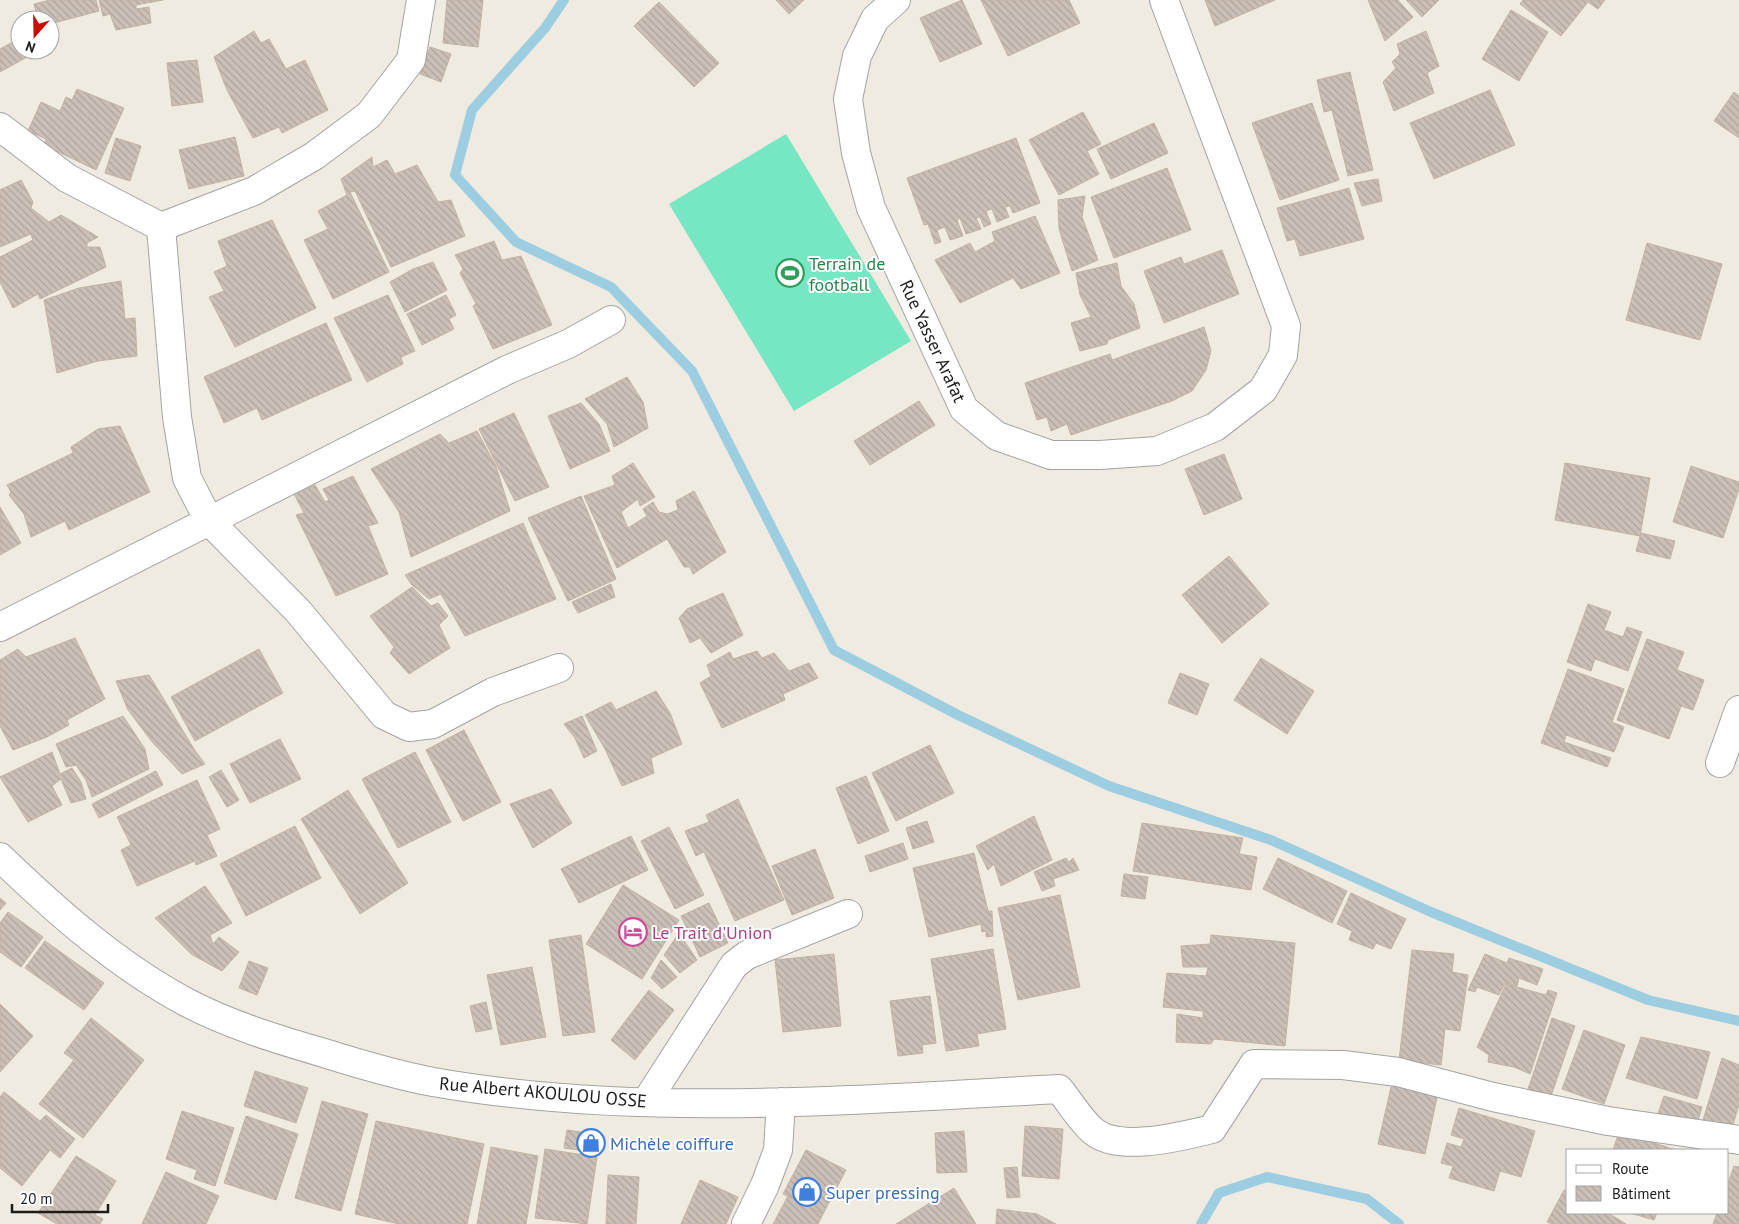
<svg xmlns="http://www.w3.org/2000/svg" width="1739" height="1224" font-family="'PT Sans',sans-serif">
<defs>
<pattern id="building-back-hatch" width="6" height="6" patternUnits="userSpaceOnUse" patternTransform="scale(1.25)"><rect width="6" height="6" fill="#cbc0b7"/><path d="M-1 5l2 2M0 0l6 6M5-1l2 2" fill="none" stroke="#aea49d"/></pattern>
</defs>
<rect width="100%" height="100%" fill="#efebe1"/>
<!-- pitch -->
<path fill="#77e6c3" d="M786,134L911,341L794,411L669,204Z"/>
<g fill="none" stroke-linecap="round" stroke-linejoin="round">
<!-- stream -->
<path stroke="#9dcde1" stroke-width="10" d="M564,0L545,28L472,110L455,175L516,242L611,287L692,371L834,650L958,715L1109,786L1271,840L1431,912L1648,1000L1739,1021
M1201,1224L1219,1193L1267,1177L1367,1199L1399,1224"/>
</g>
<!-- building -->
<path fill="url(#building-back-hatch)" stroke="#c2b2a2" d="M50,0H96L99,11L50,24V20H38L34,4Z
M99,0H163L136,5V9L149,7L151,23L116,30L110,14L103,16Z
M447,0H483L478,47L443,43Z
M776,0H804L789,14Z
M962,0L982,44L940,62L920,18Z
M981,0H1069L1080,23L1008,56Z
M1205,0H1275L1215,26Z
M1368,0H1398L1413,17L1385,41Z
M1406,0H1439L1422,17Z
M1523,0H1605L1598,9L1588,2L1561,36L1520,4Z
M659,2L719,63L694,87L634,26Z
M1511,10L1548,32L1519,81L1482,59Z
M254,31L261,43L269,39L286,69L305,60L328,110L282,133L279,127L253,138L227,90L214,57Z
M1426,31L1439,66L1427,73L1434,93L1394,111L1383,82L1396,68L1392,62L1400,54L1397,44Z
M20,38V50L38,51L0,72V49Z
M430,47L451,54L441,82L420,74Z
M197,60L203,102L172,106L167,63Z
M1350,72L1373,170L1348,176L1332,110L1324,112L1317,80Z
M77,89L124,108L96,170L44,145L46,139L28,131L41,102L60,111L66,97L72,100Z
M1490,90L1515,145L1434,179L1410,123Z
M1734,92L1739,96V138L1714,121Z
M1312,103L1339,180L1280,200L1252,123Z
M1083,112L1101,144L1087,151L1099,174L1059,195L1029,140Z
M1154,123L1168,153L1111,179L1097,149Z
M235,137L244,176L189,189L179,150Z
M116,138L141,146L130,181L105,173Z
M1016,138L1040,203L1013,213L1010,206L1005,207L1009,217L997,222L992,209L986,211L991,224L984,227L980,217L976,218L981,229L966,234L960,218L957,220L963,236L950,240L945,227L937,230L941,242L935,244L928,224L924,225L907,178Z
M372,157L373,167L387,160L395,174L417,165L438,202L451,200L465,236L391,267L355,191L350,192L389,272L333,299L304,240L328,229L318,211L347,195L341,179Z
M1167,168L1191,230L1114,258L1091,197Z
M1378,179L1382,201L1362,206L1354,183Z
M21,180L33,202L31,208L49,222L61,215L98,237L87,243V247H100L106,267L40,299L38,294L13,308L0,282V257L33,240L31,234L0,247V190Z
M1349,188L1364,239L1300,256L1295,239L1287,241L1277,208Z
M1085,196L1082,217L1098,260L1072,271L1059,229L1058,200Z
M1035,216L1060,273L1021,289L1013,278L960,303L935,260L970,243L975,252L995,241L992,232Z
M272,220L316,308L235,347L209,297L224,291L214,272L227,266L218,241Z
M494,241L502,260L521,256L552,325L493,349L473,306L476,304L460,273L463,269L455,255Z
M1647,243L1722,264L1700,340L1626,320Z
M1222,250L1239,294L1164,323L1144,271L1181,257L1184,264Z
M433,262L447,290L405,312L390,282L413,269Z
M1117,263L1121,286L1134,304L1140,328L1108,340L1107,344L1080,351L1071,323L1091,317L1080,295L1076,273Z
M121,281L125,319L135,318L137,356L98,361L57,373L44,300L79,288Z
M388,295L415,351L401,357L403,364L367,382L334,318Z
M446,295L456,315L449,319L454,329L422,345L407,314Z
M326,323L352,380L262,420L257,408L224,423L204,377Z
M1204,327L1211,351L1206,370L1192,391L1172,401L1071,435L1067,424L1051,431L1047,417L1037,420L1025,383L1110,354L1112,360Z
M627,377L643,402L648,428L614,447L607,424L585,399Z
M919,401L935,425L870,465L854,441Z
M581,403L599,424L610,451L570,469L548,416Z
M514,413L549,487L515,501L479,429Z
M120,426L150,492L69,530L65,521L31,537L24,514L9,495L11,492L7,485L73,453L71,447L98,429Z
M477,431L496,466L510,511L411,557L399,512L371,469L440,434L449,443Z
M1224,454L1242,499L1204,515L1185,469Z
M633,463L655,497L640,506L638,499L621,512L628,528L647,516L643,509L653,502L659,512L667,514L678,510L676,501L694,491L726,552L693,574L690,567H684L667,539L617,568L584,496L615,485L612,476Z
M1565,463L1650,478L1640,536L1555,520Z
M1691,466L1739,482V489L1723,538L1673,522Z
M353,476L378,523L368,526L388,574L336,596L296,515L304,513L294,494L315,485L325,502L329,500L323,489Z
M581,496L616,579L568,601L528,518Z
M0,507L21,543L0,555Z
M523,523L556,599L465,636L441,594L429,599L412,585L405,575Z
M1641,533L1675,541L1670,559L1636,551Z
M1229,556L1269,604L1222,643L1182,595Z
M611,584L615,597L578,613L572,602Z
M412,587L431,606L438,603L448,616L439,625L450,648L409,674L390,653L394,647L370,616Z
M723,593L743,635L711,653L700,638L690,643L679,618L687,609Z
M1588,604L1611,612L1604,630L1623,637L1627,627L1642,632L1628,671L1595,659L1591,671L1567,662Z
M75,638L105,699L67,720L69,725L47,737L13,750L0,726V660L18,649L26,657Z
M1647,639L1684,652L1677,670L1704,680L1693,710L1681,706L1669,739L1617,720Z
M259,649L283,693L195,741L171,697Z
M757,651L762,658L774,653L789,671L809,663L818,678L783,694L785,700L722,728L700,683L711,676L707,665L730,652L733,659Z
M1261,658L1314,691L1287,734L1234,700Z
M1568,669L1624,689L1612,722L1624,727L1614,752L1566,735L1564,742L1611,758L1607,767L1541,743Z
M1180,673L1209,684L1197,715L1168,703Z
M149,675L194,749L205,764L182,774L153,743L128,710L116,681Z
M656,691L670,713L682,744L651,758L654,773L622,786L605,749L585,715L611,702L616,710Z
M123,716L145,749L149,769L92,797L86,780L76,765L66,767L56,744Z
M582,716L597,751L584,758L575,738L564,724Z
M464,730L501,802L463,821L426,750Z
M280,739L301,779L250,803L230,764Z
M930,745L954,793L896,821L872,773Z
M52,752L60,774L72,768L81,782L86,799L71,803L61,779L52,786L62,805L28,822L0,777Z
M415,752L451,822L398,848L362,779Z
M221,770L239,800L227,807L209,777Z
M156,771L163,785L99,818L92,804Z
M866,776L889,831L858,844L836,788Z
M197,780L220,829L207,835L217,856L196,865L195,861L137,886L121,850L131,845L117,817Z
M551,789L572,823L533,848L510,804Z
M348,790L408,883L360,914L301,819Z
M738,799L784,900L735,921L704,852L696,856L685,831L709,822L706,815Z
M1034,816L1052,860L1001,886L994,864L988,870L976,846Z
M927,821L934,842L913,849L906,828Z
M1142,823L1243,838L1239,854L1257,857L1251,890L1133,871Z
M295,826L321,878L246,916L220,864Z
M669,827L704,895L675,909L641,841Z
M631,836L648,870L579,903L561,869Z
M903,843L908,859L870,872L865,856Z
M815,849L834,898L792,915L772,866Z
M974,853L988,911H992L993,936L986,937V931L982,932L981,924L929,937L913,868Z
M1066,858L1069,862L1073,858L1079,870L1053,879L1055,886L1042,891L1034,872Z
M1278,858L1347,891L1332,923L1263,889Z
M1124,874L1148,877L1145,899L1121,896Z
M623,885L679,920L642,979L586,944Z
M205,886L232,923L210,935L213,944L219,937L239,952L222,971L191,954L155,918Z
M1351,893L1406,919L1391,949L1376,943L1373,949L1349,940L1352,931L1337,924Z
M1060,895L1080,987L1018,1000L998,908Z
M0,898L6,903L0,910Z
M709,903L728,943L700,957L681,916Z
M8,912L43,937L21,967L0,952V923Z
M679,933L697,960L680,973L664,955Z
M581,935L595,1032L563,1036L549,940Z
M1211,935L1295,943L1285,1046L1214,1039L1211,1044L1176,1042L1177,1014L1203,1018V1011L1163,1007L1167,973L1206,976L1208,967H1183L1181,946L1210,944Z
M45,941L104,983L84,1010L25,968Z
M993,949L1006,1029L977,1034L979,1046L946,1051L931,959Z
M1412,950L1454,954L1452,972L1468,975L1460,1031L1445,1029L1441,1065L1399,1060Z
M834,954L841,1026L783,1032L775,960Z
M1485,954L1507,963L1509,958L1543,969L1537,985L1519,978L1517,986L1505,983L1499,995L1477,987L1475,992L1468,990Z
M661,960L677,977L662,989L651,978Z
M249,961L268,968L257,995L239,988Z
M532,967L546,1037L501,1045L487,975Z
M1506,984L1546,995L1548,990L1557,993L1530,1074L1514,1067L1488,1062L1489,1055L1477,1047Z
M649,990L674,1010L635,1060L611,1040Z
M930,996L936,1043L922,1045L923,1053L898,1056L890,1001Z
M486,1002L492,1029L476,1032L470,1006Z
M0,1004L33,1036L0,1072Z
M91,1018L144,1060L83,1138L39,1104L74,1060L64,1053Z
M1552,1018L1575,1026L1550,1099L1526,1095Z
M1584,1030L1625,1045L1604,1104L1562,1089Z
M1641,1037L1710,1052L1697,1099L1626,1078Z
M1722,1058L1739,1065V1105L1732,1128L1703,1120Z
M255,1071L308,1088L296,1123L244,1106Z
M1392,1083L1438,1093L1425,1154L1378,1144Z
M4,1092L40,1121L46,1115L75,1139L60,1158L50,1150L22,1186L0,1168V1097Z
M1664,1096L1702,1107L1696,1128L1657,1116Z
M322,1101L368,1114L341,1211L295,1198Z
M1459,1108L1535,1131L1521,1177L1500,1171L1494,1191L1449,1178L1453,1166L1441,1163L1447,1143L1461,1147L1464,1139L1451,1135Z
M182,1111L234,1128L215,1186L194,1179L197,1170L166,1159Z
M246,1116L298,1134L276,1200L224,1183Z
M376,1121L484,1144L467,1224H399L355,1214Z
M1025,1126L1063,1129L1059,1179L1022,1176Z
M567,1130L602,1135L600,1153L564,1148Z
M964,1131L967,1172L937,1173L935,1133Z
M1619,1132L1676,1150H1613Z
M491,1147L538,1156L526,1224H477Z
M545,1149L597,1157L587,1224L535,1218Z
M806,1150L846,1170L823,1214L783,1194Z
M76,1156L116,1181L95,1215L103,1219L100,1224H57L38,1213Z
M1734,1166L1739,1167V1224H1713L1717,1213H1728V1183Z
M1017,1167L1020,1197L1007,1198L1004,1168Z
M166,1172L219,1196L206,1224H142Z
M608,1175L639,1177L636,1224H606Z
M700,1180L738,1197L726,1224H681Z
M954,1188L976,1224H896Z
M1564,1190L1568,1192V1213H1608L1626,1224H1552L1547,1222Z
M788,1196L823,1214L818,1224H773Z
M997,1209L1037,1214L1056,1224H996Z
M1630,1213H1657L1654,1220Z"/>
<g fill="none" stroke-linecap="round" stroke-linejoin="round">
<defs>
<path id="minor" d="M896,0L875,19L857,56L848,99L856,153L871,208L964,409L997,436L1051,455H1100L1157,451L1215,427L1263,390L1283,355L1286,326L1164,0
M0,127L67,178L161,227L254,191L314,156L369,115L411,60L421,0
M161,227L177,417L187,478L209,521L298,611L384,715L409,727L433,724L493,692L559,668
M0,627L507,370L568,344L611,320
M1720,763L1739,710
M0,857C56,911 117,965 186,1002C230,1025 276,1039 324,1053C359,1064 396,1075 433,1082C639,1118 851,1100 1059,1089C1070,1102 1080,1120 1093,1131C1119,1153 1182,1136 1212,1129L1254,1064L1343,1065L1398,1072L1493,1097L1608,1121L1739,1140
M646,1102L734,965L747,955L848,914
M746,1224L765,1185L778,1150L781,1102"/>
</defs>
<!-- minor casing -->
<use href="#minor" stroke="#a3a3a3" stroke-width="30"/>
<!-- minor -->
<use href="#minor" stroke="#fff" stroke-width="28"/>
</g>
<!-- icons -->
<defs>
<symbol id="stadium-ring" viewBox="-11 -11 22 22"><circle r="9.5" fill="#fff" stroke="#2e9e5b" stroke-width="1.5"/><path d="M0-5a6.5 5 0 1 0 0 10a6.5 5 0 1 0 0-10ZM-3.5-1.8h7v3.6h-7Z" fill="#2e9e5b"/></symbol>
<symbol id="hotel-ring" viewBox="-11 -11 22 22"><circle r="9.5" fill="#fff" stroke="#d1479c" stroke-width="1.5"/><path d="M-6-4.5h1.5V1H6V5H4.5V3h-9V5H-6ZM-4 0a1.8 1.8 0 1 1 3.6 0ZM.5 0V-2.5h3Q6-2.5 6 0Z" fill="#d1479c"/></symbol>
<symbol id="shop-ring" viewBox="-11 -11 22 22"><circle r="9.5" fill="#fff" stroke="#3f7fe0" stroke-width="1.5"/><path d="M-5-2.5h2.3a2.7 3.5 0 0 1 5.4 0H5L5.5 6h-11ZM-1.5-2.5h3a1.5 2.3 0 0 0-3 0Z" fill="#3f7fe0"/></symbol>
</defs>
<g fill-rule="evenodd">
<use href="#stadium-ring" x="774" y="257" width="32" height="32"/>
<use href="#hotel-ring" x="617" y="916" width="32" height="32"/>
<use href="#shop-ring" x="575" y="1127" width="32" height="32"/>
<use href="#shop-ring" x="791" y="1176" width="32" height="32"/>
</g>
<g text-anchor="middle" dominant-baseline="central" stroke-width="4" stroke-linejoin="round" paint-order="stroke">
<!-- leisure labels -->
<g font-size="18" fill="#27864d" stroke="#fff" text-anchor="start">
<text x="809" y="263">Terrain de<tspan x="809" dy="21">football</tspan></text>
</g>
<!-- street labels -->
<g font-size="18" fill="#1c1c1c" stroke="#fff">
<text transform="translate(933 341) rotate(65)">Rue Yasser Arafat</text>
<text transform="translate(543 1092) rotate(5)">Rue Albert AKOULOU OSSE</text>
</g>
<!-- hotel labels -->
<g font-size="18" fill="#b23c85" stroke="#fff" text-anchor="start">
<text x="652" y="932">Le Trait d'Union</text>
</g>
<!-- shop labels -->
<g font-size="18" fill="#366cbe" stroke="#fff" text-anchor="start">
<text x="610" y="1143">Michèle coiffure</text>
<text x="826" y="1192">Super pressing</text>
</g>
</g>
<!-- legend -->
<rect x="1566" y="1149" width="162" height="65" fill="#ffffff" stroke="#a4a4a4"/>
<rect x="1576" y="1165" width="25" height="8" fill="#ffffff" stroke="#a4a4a4"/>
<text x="1612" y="1174" font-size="15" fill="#1c1c1c">Route</text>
<rect x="1576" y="1186" width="25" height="15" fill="url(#building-back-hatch)" stroke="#a4a4a4"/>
<text x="1612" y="1199" font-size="15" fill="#1c1c1c">Bâtiment</text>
<!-- north arrow -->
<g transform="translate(35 35) rotate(200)"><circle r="24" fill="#ffffff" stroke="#a4a4a4"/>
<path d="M0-4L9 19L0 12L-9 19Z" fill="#c90e00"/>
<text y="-8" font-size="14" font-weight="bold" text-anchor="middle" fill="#1c1c1c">N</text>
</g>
<!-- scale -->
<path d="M12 1204v8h96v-8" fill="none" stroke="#1c1c1c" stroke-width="2.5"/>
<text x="20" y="1204" font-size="15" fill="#1c1c1c" stroke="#ffffff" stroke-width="4" paint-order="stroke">20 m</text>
</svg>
